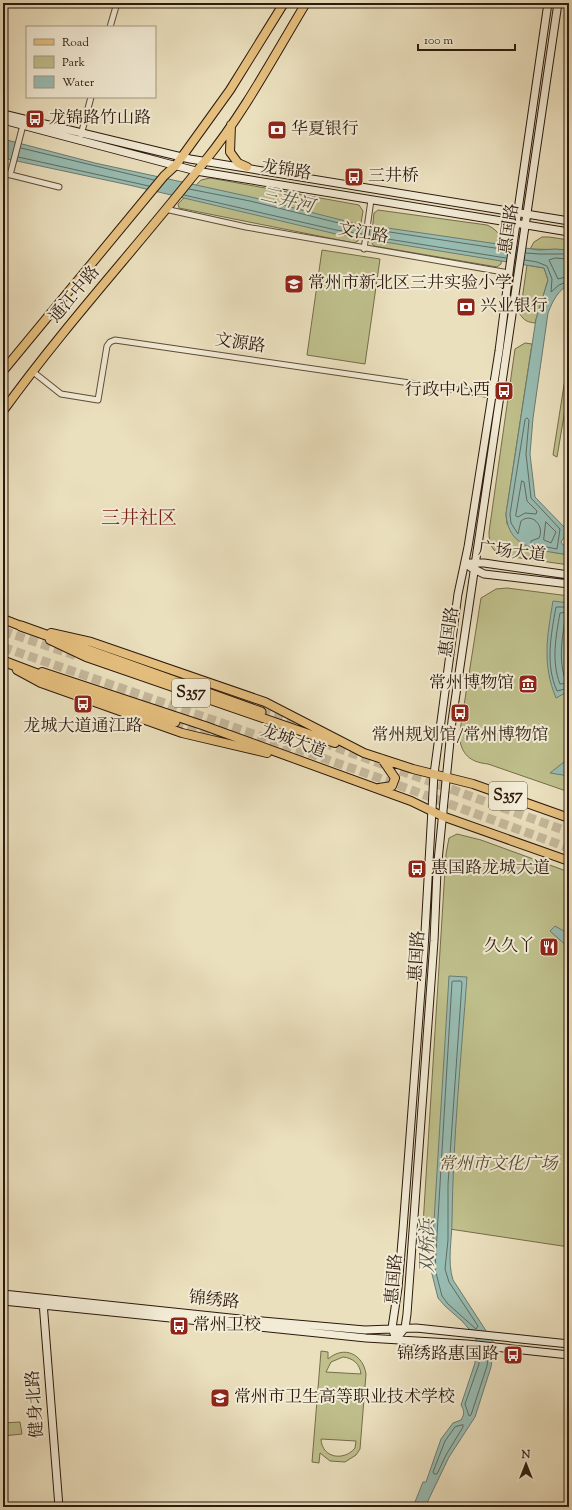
<svg xmlns="http://www.w3.org/2000/svg" width="572" height="1510" font-family="'Sorts Mill Goudy','Noto Serif SC',serif">
<rect width="100%" height="100%" fill="#ebe0be"/>
<filter id="stains"><feTurbulence type="fractalNoise" baseFrequency=".005" numOctaves="4"/><feColorMatrix values="0 0 0 0 .2 0 0 0 0 .09 0 0 0 0 .02 0 0 0 .5 -.17"/></filter>
<radialGradient id="worn" r=".72"><stop offset=".6" stop-color="#630" stop-opacity="0"/><stop offset="1" stop-color="#630" stop-opacity=".3"/></radialGradient>
<!-- green -->
<path fill="#bfc08c" stroke="#766c4c" fill-rule="evenodd" d="M210,178L359,205L363,211L358,241L354,243L179,208L178,204L201,180Z
M378,210L487,225C505,233 503,247 501,264L497,267L374,246L371,242L374,213Z
M542,237H549L569,240V250L530,249L534,242Z
M322,250L380,259L365,364L307,355Z
M527,265L544,268L548,280L535,323C528,322 524,321 520,314Z
M525,343L532,344L506,514L507,524L531,548L569,555V565L499,555C491,548 489,543 489,532L515,349Z
M569,365V386L557,457L553,455L567,366Z
M507,588L569,596V792L488,764C469,762 462,754 459,737L481,598L496,589Z
M457,834L481,840L569,872V1247L423,1225L446,854L449,838Z
M321,1351L328,1352V1359C344,1345 363,1354 366,1374L360,1449L356,1455L345,1462L330,1461L320,1453L319,1463L312,1462ZM343,1357C353,1358 360,1364 361,1374L326,1372L331,1362ZM321,1439L356,1441L355,1448C345,1461 322,1459 321,1439Z
M20,1422L22,1434L3,1436V1423Z"/>
<!-- water -->
<path fill="#98bdb3" stroke="#6d7b71" d="M3,139L95,163L251,197L353,223L539,250L555,249L569,250V284C558,291 553,300 548,313L533,418L530,454L535,497L565,528V536L561,542L563,545L569,546V555C541,550 508,550 506,514L536,319L548,280L544,268L336,234L129,185L3,158Z
M553,601L569,603V691L556,698C542,664 547,637 553,601Z
M569,758V776L550,773Z
M555,926L569,934V948L550,931Z
M449,976L467,977C461,1058 453,1139 452,1220C452,1240 447,1261 453,1280L494,1343L491,1367L475,1417L449,1457L425,1507H413L423,1482H426L441,1439L453,1423L461,1420C465,1414 464,1410 461,1405L475,1363L476,1337L462,1321L445,1306L438,1298L431,1270Z"/>
<g fill="none" stroke-linecap="round" stroke-linejoin="round">
<!-- shore -->
<path stroke="#626b60" stroke-width="1" d="M21,148L154,180
M18,157L149,186
M189,189L250,201L363,229
M184,195L336,230L363,234
M370,229L508,250
M369,236L506,258
M526,253L539,254H569
M569,259L555,258L549,260L558,279L569,276
M525,260L537,262L547,266L552,279L551,292L559,285L569,281
M527,418L529,420L526,454L531,498L560,529L557,549L531,544V541L539,538C545,526 532,512 521,521L518,534L511,523L510,514L525,420Z
M522,481L524,482L527,501L537,511L536,514L525,513L518,517L516,516Z
M546,522L556,532L551,543L544,540Z
M569,607H556C551,635 545,664 557,691L569,688
M569,612L560,613C556,636 551,661 560,684L569,683
M569,618L565,620C562,639 559,657 564,676L569,677
M454,981H461L462,983L448,1184V1240L445,1269L449,1282L478,1326L476,1329L448,1304L442,1296L435,1269L452,982Z
M479,1350V1364L465,1404L469,1416L471,1415L487,1366L489,1351
M463,1425V1427L446,1455L437,1474H434L433,1472L445,1441L455,1427Z"/>
<!-- highway-tunnel -->
<path stroke="#c5b89b" stroke-width="9" stroke-dasharray="9 4.5" stroke-linecap="butt" d="M3,631L80,657
M3,647L357,770L569,848
M261,712L313,729
M175,722L229,738
M324,743L569,832"/>
<defs>
<path id="street" d="M110,27L117,3
M81,135L91,97
M3,173L59,187
M10,175L23,125
M165,209L246,227L509,273
M364,249L371,200
M32,371L61,394L98,400L107,346L110,342L115,340L499,396"/>
<path id="secondary" d="M3,114L190,159L569,221
M3,120L196,171L569,232
M470,563H484L569,575
M470,567L484,574L569,584
M3,1294L240,1319L365,1330L416,1328L569,1344
M3,1301L366,1338L467,1344L569,1355
M43,1302L59,1507
M396,1339L405,1328L407,1314L434,941L437,871L452,721L558,3
M396,1339L392,1328L398,1288L403,1229L424,950L434,774L458,594L468,547L499,351L510,265L548,3"/>
<path id="primary" d="M231,125L230,152L238,163L247,167
M3,371L164,176L176,165L230,90L284,3
M3,411C66,324 139,245 205,161C244,113 274,56 306,3
M3,619L26,628
M51,633L91,642L265,702L364,753L413,769L473,784L569,818
M50,640L86,657L335,743
M17,670L41,683L182,733L267,753
M42,672L205,726L411,801L442,816L569,861
M379,788L392,786L395,778L382,759"/>
<path id="highway" d="M21,626L261,712
M3,661L45,677L175,722"/>
</defs>
<!-- street casing -->
<use href="#street" stroke="#5c4b39" stroke-width="7"/>
<!-- secondary casing -->
<use href="#secondary" stroke="#2c190d" stroke-width="9"/>
<!-- primary casing -->
<use href="#primary" stroke="#2c190d" stroke-width="10"/>
<!-- highway casing -->
<use href="#highway" stroke="#2c190d" stroke-width="11"/>
<!-- street -->
<use href="#street" stroke="#f2ebd5" stroke-width="5"/>
<!-- secondary -->
<use href="#secondary" stroke="#f2ebd5" stroke-width="7"/>
<!-- primary -->
<use href="#primary" stroke="#e6c07f" stroke-width="8"/>
<!-- highway -->
<use href="#highway" stroke="#e6c07f" stroke-width="9"/>
</g>
<!-- icons -->
<defs>
<symbol id="bus-square" viewBox="-11 -11 22 22"><rect x="-9" y="-9" width="18" height="18" rx="4" fill="#8f2418" stroke="#f2ebd5"/><path d="M-5-6H5V4H4V6H2V4H-2V6H-4V4H-5ZM-3.5-4V0h7V-4ZM-3.5 1.2v1.5H-2V1.2ZM2 1.2v1.5H3.5V1.2Z" fill="#fff"/></symbol>
<symbol id="bank-square" viewBox="-11 -11 22 22"><rect x="-9" y="-9" width="18" height="18" rx="4" fill="#8f2418" stroke="#f2ebd5"/><path d="M-6-4H6V4H-6ZM0-2.3a2.3 2.3 0 1 0 0 4.6a2.3 2.3 0 1 0 0-4.6Z" fill="#fff"/></symbol>
<symbol id="school-square" viewBox="-11 -11 22 22"><rect x="-9" y="-9" width="18" height="18" rx="4" fill="#8f2418" stroke="#f2ebd5"/><path d="M0-5L7-2L0 1L-7-2ZM-4 1L0 2.5L4 1V4Q0 6-4 4Z" fill="#fff"/></symbol>
<symbol id="museum-square" viewBox="-11 -11 22 22"><rect x="-9" y="-9" width="18" height="18" rx="4" fill="#8f2418" stroke="#f2ebd5"/><path d="M0-6L6-3V-2H-6V-3ZM-5-1h2V3h-2ZM-1-1h2V3h-2ZM3-1h2V3H3ZM-6 4H6V6H-6Z" fill="#fff"/></symbol>
<symbol id="restaurant-square" viewBox="-11 -11 22 22"><rect x="-9" y="-9" width="18" height="18" rx="4" fill="#8f2418" stroke="#f2ebd5"/><path d="M-5-6h1v4h1v-4h1v4h1v-4h1v5L-1.5 .5V6h-2V.5L-5-1ZM5-6V6H3V1.5H1.5Q1.5-4 5-6Z" fill="#fff"/></symbol>
</defs>
<g fill-rule="evenodd">
<use href="#bus-square" x="24" y="108" width="22" height="22"/>
<use href="#bank-square" x="266" y="119" width="22" height="22"/>
<use href="#bus-square" x="343" y="166" width="22" height="22"/>
<use href="#school-square" x="283" y="273" width="22" height="22"/>
<use href="#bank-square" x="455" y="296" width="22" height="22"/>
<use href="#bus-square" x="493" y="380" width="22" height="22"/>
<use href="#museum-square" x="517" y="673" width="22" height="22"/>
<use href="#bus-square" x="72" y="693" width="22" height="22"/>
<use href="#bus-square" x="449" y="702" width="22" height="22"/>
<use href="#bus-square" x="406" y="858" width="22" height="22"/>
<use href="#restaurant-square" x="538" y="936" width="22" height="22"/>
<use href="#bus-square" x="168" y="1315" width="22" height="22"/>
<use href="#bus-square" x="502" y="1344" width="22" height="22"/>
<use href="#school-square" x="209" y="1387" width="22" height="22"/>
</g>
<g text-anchor="middle" dominant-baseline="central" stroke-width="4" stroke-linejoin="round" paint-order="stroke">
<!-- shield labels -->
<g fill="#f2ebd5" stroke="#675849" stroke-width="1">
<rect x="172" y="679" width="38" height="28" rx="3"/>
<rect x="489" y="782" width="38" height="28" rx="3"/>
</g>
<g font-size="16" font-weight="bold" fill="#2c190d">
<text x="191" y="693">S357</text>
<text x="508" y="796">S357</text>
</g>
<!-- poi labels -->
<g font-size="17" fill="#2c190d" stroke="#f2ebd5" text-anchor="start">
<text x="49" y="119">龙锦路竹山路</text>
<text x="291" y="130">华夏银行</text>
<text x="368" y="177">三井桥</text>
<text x="308" y="284">常州市新北区三井实验小学</text>
<text x="480" y="307">兴业银行</text>
<text x="490" y="391" text-anchor="end">行政中心西</text>
<text x="514" y="684" text-anchor="end">常州博物馆</text>
<text x="83" y="727" text-anchor="middle">龙城大道通江路</text>
<text x="460" y="736" text-anchor="middle">常州规划馆/常州博物馆</text>
<text x="431" y="869">惠国路龙城大道</text>
<text x="535" y="947" text-anchor="end">久久丫</text>
<text x="193" y="1326">常州卫校</text>
<text x="499" y="1355" text-anchor="end">锦绣路惠国路</text>
<text x="234" y="1398">常州市卫生高等职业技术学校</text>
</g>
<!-- street labels -->
<g font-size="17" fill="#2c190d" stroke="#f2ebd5">
<text transform="translate(286 171) rotate(9)">龙锦路</text>
<text transform="translate(510 229) rotate(-81)">惠国路</text>
<text transform="translate(363 234) rotate(10)">文江路</text>
<text transform="translate(75 295) rotate(-50)">通江中路</text>
<text transform="translate(240 344) rotate(8)">文源路</text>
<text transform="translate(512 553) rotate(6)">广场大道</text>
<text transform="translate(450 632) rotate(-82)">惠国路</text>
<text transform="translate(293 742) rotate(20)">龙城大道</text>
<text transform="translate(418 956) rotate(-86)">惠国路</text>
<text transform="translate(395 1279) rotate(-85)">惠国路</text>
<text transform="translate(214 1301) rotate(6)">锦绣路</text>
<text transform="translate(36 1404) rotate(-94)">健身北路</text>
</g>
<!-- park labels -->
<g font-size="17" font-style="italic" fill="#584b33" stroke="#f2ebd5">
<text x="498" y="1165">常州市文化广场</text>
</g>
<!-- water labels -->
<g font-size="18" font-style="italic" fill="#525247" stroke="#f2ebd5">
<text transform="translate(287 202) rotate(14)">三井河</text>
<text transform="translate(429 1246) rotate(-90)">双桥浜</text>
</g>
<!-- quarter labels -->
<g font-size="19" fill="#7a1f14" stroke="#f2ebd5">
<text x="139" y="519">三井社区</text>
</g>
</g>
<!-- margin -->
<rect width="572" height="1510" fill="none" stroke="#ebe0be" stroke-width="16"/>
<rect x="4" y="4" width="564" height="1502" fill="none" stroke="#2c190d" stroke-width="2"/>
<rect x="8" y="8" width="556" height="1494" fill="none" stroke="#2c190d"/>
<!-- legend -->
<rect x="26" y="26" width="130" height="72" fill="#f2ebd5" stroke="#a39785"/>
<rect x="34" y="39" width="20" height="6" fill="#e6c07f" stroke="#a39785"/>
<text x="62" y="46" font-size="12" fill="#2c190d">Road</text>
<rect x="34" y="56" width="20" height="12" fill="#bfc08c" stroke="#a39785"/>
<text x="62" y="66" font-size="12" fill="#2c190d">Park</text>
<rect x="34" y="76" width="20" height="12" fill="#98bdb3" stroke="#a39785"/>
<text x="62" y="86" font-size="12" fill="#2c190d">Water</text>
<!-- north arrow -->
<g transform="translate(526 1464)" stroke="#f2ebd5" stroke-width="3" paint-order="stroke">
<path d="M0-3L7 15L0 10L-7 15Z" fill="#2c190d"/>
<text y="-6" font-size="11" font-weight="bold" text-anchor="middle" fill="#2c190d">N</text>
</g>
<!-- scale -->
<path d="M418 44v6h97v-6" fill="none" stroke="#2c190d" stroke-width="2"/>
<text x="424" y="44" font-size="12" fill="#2c190d" stroke="#f2ebd5" stroke-width="3" paint-order="stroke">100 m</text>
<rect width="100%" height="100%" filter="url(#stains)"/>
<rect width="100%" height="100%" fill="url(#worn)"/>
</svg>
